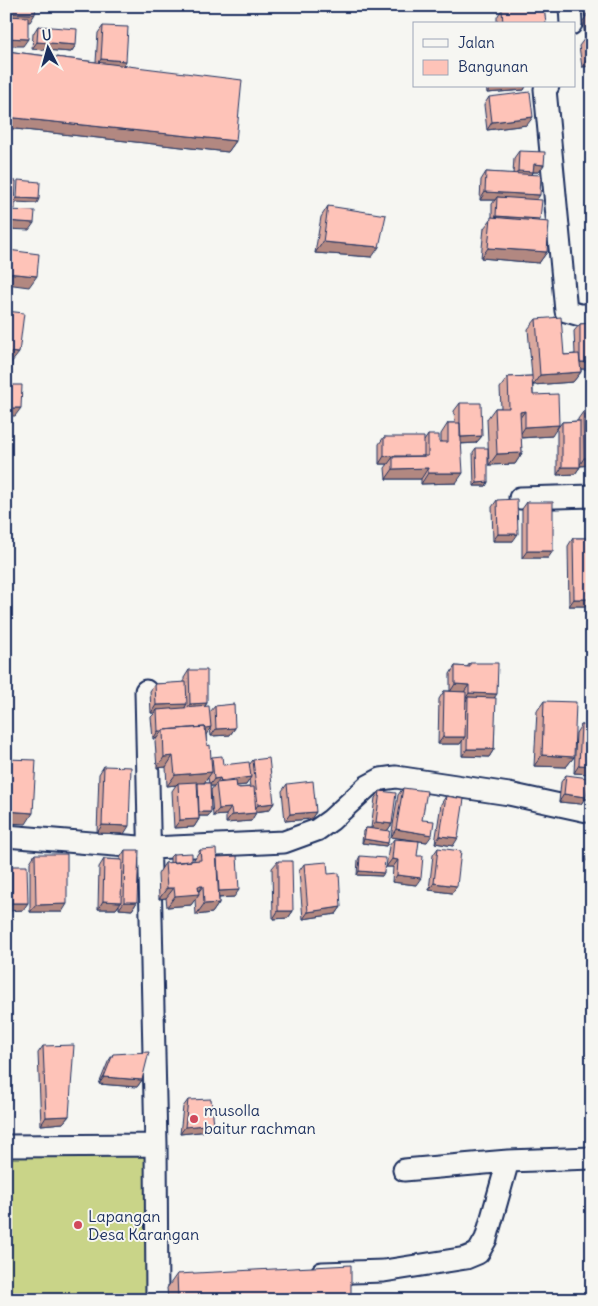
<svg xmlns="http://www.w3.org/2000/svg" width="598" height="1306" font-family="Delius,sans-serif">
<rect width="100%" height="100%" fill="#f6f6f2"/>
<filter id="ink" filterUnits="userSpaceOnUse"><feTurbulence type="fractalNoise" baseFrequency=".02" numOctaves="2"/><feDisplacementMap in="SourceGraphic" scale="10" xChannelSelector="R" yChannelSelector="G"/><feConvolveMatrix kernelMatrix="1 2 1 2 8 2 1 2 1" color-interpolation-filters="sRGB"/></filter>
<g filter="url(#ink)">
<!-- grass -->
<path fill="#c9d488" stroke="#728273" d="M6,1149L150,1150V1300H6Z"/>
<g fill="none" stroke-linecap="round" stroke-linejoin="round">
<defs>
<path id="minor" d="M570,6L571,24
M548,86L545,89L566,311L580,315H592
M520,498L592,496
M146,691L156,1145L157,1300
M6,836L151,848L284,842L317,830L331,820L368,786L381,779L396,777L509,794L592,812
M6,1146L156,1145
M404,1170L508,1161L592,1158
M322,1273L384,1271L466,1258L478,1253L486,1239L508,1161"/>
</defs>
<!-- minor casing -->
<use href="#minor" stroke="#1b2f5e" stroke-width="25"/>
<!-- minor -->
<use href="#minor" stroke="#f6f6f2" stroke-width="21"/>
</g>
<!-- wall -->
<path fill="#daa89e" stroke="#1b2f5e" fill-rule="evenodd" d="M583,6H592V66L582,67L579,46L585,38L583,21L586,17H585Z
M502,9L546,24H497V17Z
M38,26L76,45L71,52L32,49L33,34Z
M103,26L126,61L123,66L236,141L228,152L6,128V51L96,62L98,33Z
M486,86H526L524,90L487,93Z
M489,97L527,125L487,130L484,105Z
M519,151L539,172H533L532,175L537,200L538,221L547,252L539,263L481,258L484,228L492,218V204L495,200H480L481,180L486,172L513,174L514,158Z
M328,206L372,257L315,253L321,217Z
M536,319L564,355L575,354L574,331L580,324L592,323V367L590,369H581V372L573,382L533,385V395L552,436L521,438L522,453L515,464L489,465L487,419L495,408H501L500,388L508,377L532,376L528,329Z
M460,403L482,436L476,443L461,444L456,483L421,484V479H386L385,468L388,464H379V444L384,437L424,441L428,435L439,442H441V434L448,423H455L454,411Z
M583,412H592V465L580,466V467L575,474L557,475V429L562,422L578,421V419Z
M476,448L488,482L486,486H474L473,452Z
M497,500L513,541H493L492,507Z
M527,502L548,558H522V509Z
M573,538H592V606H569L568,546Z
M470,663L495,698L494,749L489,757L462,756V741L460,744H438L439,699L444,691H450V674L455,666L467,667Z
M189,670L207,703L205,706L210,712L215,706L235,728L230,735L211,736L210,728L206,734L207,746L211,758L212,757L223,765H249L253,760L274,803L269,810L256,812L251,821L226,823V815L213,816L211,790L214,786H210L211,812L208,816H199V819L194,827L174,828L172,791L176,785L167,786L166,767L157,768L155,741L157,738L153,739L151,717L155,713H151L150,691L155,684L184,683V678ZM208,778L209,783H204ZM249,780L250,787L237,788L236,786L246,785Z
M544,701L574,757L566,767L534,766L537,711Z
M581,725L592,726V774L574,773L576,733Z
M104,766L124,834L97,833L99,774Z
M566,775L586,797L581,804L559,802L561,782Z
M287,784L316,812L311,819L285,821L282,791Z
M403,788L422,820L427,842L391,837L398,795Z
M380,791L392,824L387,831L388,843L386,846L362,843L363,831L366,828H371L375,798Z
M446,796L453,846L435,843L441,804Z
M592,830V862L587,861Z
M394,839L416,885L392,882L393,867H386L389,846Z
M438,848L457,886L452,893L429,890L433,855Z
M125,850L137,902L132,910L119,909V905L116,909H98L99,867L104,859L120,860V858Z
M200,850L216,858L234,897L219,898V903L212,913L196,915L195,899L191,905L167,907L166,898L159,899L158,874L165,863H170V857L173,854L193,861Z
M35,854L62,912H30V862Z
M360,856L382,876L357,875L358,860Z
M278,861L293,911L288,918L273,919L272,868Z
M304,864L341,907L336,914L303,919L299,871Z
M12,866L23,910L7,911L6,874Z
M43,1046L69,1116L63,1123L41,1125L38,1053Z
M113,1054L142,1080L137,1087L99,1084L108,1062Z
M188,1100L209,1131L180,1134L183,1107Z
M177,1274L351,1300H168L167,1288Z"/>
<!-- shaded-wall -->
<path fill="#b28881" stroke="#1b2f5e" d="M590,9H592V16L588,14L586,17H585Z
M6,13L35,14L30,22L6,21Z
M590,33H592V40H585Z
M6,38L28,39L23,46H6Z
M37,42L76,45L71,52L32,49Z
M101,59L126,61L121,68L96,67Z
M587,59H592V66L582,67Z
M492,86H526L524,90L487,93Z
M6,117L236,141L228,152L6,128Z
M533,117L527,125L487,130L492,122Z
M534,164L544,165L539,172H533L528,179H513L518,171Z
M485,192L540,195L535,202L497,197L495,200H480Z
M17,198L39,199L37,203L14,202Z
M496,216L540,219L535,226L491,223Z
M6,221L34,223L29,230L6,229Z
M323,242L379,247L372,257L315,253Z
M488,248L547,252L539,263L481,258Z
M6,273L37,276L29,287L6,284Z
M6,352L19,353L11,363H6Z
M580,362H592V367L590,369H575Z
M6,371L11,372L9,376L6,375Z
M581,372L573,382L533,385L540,375Z
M6,408H21L15,416H6Z
M525,411L517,422L520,412Z
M559,425L552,436L518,438L525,427Z
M482,436L476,443L455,444L460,437Z
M522,453L515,464L489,465L497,454Z
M384,456H424L419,463L393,457L388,464H379Z
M584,458H592V465L579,466Z
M562,467H580L575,474L557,475Z
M428,468L421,479H386L393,469Z
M428,473H463L456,483L421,484Z
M488,482L486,486H474L477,483Z
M498,534H518L513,541H493Z
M527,551H553L548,558H522Z
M574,599H592V606H569Z
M455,684L469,685L464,692H450Z
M469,693L497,694L492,701L468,697L466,701H464Z
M207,703L202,710L185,711L190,704Z
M187,704L182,712L157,710L155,713H151L156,705Z
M211,727L206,735L163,731Z
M235,728L230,735L211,736L216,729Z
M158,731H162L157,738L153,739Z
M443,737H465L460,744H438Z
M467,749H494L489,757L462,756Z
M542,755L574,757L566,767L534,766Z
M173,756L166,767L157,768L164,757Z
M579,765L592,766V774L574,773Z
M212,772L204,783L178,785V783L176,785L167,786L175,775Z
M251,777L246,785L217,788V786L221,781Z
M220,778L214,786H209L214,779Z
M564,794L586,797L581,804L559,802Z
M274,803L269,810L253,812L258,805Z
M231,808L226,815L213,816L219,809Z
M6,811L33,813L26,824L6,823Z
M199,812H211L208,816H196Z
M316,812L311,819L285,821L290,814Z
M256,813L251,821L226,823L232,815Z
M199,819L194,827L174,828L180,820Z
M376,822L392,824L387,831L371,829Z
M102,825L129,826L124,834L97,833Z
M396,829L432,835L427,842L391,837Z
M440,836L458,838L453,846L435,843Z
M364,839L388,843L386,846L362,843Z
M592,854V862L587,861Z
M392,859L398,860L393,867H386Z
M359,871L384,873L382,876L357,875Z
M397,875L421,878L416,885L392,882Z
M434,883L457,886L452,893L429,890Z
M198,886H203L197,894H199L191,905L167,907L175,896Z
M167,888H174L166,898L159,899Z
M239,890L234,897L214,898L219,891Z
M103,901L121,902L116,909H98Z
M124,902H137L132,910L119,909Z
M12,903H28L23,910L7,911Z
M219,903L212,913L196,915L204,904Z
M67,904L62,912H30L36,905Z
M341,907L336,914L303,919L308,912Z
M278,911H293L288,918L273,919Z
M104,1077L142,1080L137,1087L99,1084Z
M69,1116L63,1123L41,1125L46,1117Z
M214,1124L209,1131L180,1134L185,1127Z"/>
<!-- building -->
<path fill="#fec3b8" stroke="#1b2f5e" d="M6,6H36L35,14L6,13Z
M532,6H544L546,24H503L502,9Z
M592,13V33H590L588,14Z
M6,16L28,17V39L6,38Z
M38,26L77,29L76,45L37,42Z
M103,26L128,27L126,61L101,59Z
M585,38H592V59H587Z
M6,51L242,80L236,141L6,117Z
M530,92L533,117L492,122L489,97Z
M519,151L545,152L544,165L534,164L533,172L518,171Z
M486,172L541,175L540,195L485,192Z
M6,180L16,181L15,209L6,208Z
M18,180L40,182L39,199L17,198Z
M497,197L542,200L540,219L496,216Z
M328,206L386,215L379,247L323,242Z
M6,210L35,211L34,223L6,221Z
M491,217L549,222L547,252L488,248Z
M6,240H9L8,250L39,254L37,276L6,273Z
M6,311L24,313L19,353L6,352Z
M561,317L564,355L579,354L581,372L540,375L536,319Z
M592,323V362H580V324Z
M6,361L12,362L11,372L6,371Z
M532,376L533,395L558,394L559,425L525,427V411L520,412L522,453L497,454L495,408H509L508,377Z
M6,385H22L21,408H6Z
M460,403H481L482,436L460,437Z
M583,412H592V458H584Z
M580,421V467H562V422Z
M448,423H460L463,473H428V468L393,469V457L428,456V435H439V442H448Z
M384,437H424V456H384Z
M476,448H488V482L477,483Z
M517,499L518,534H498L497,500Z
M527,502H553V551H527Z
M573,538H592V599H574Z
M6,605H11L9,642H6Z
M470,663H498L497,694L469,693V685L455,684V666L470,667Z
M189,670H207V703L190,704Z
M186,682L187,704L156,705L155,684Z
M444,691L466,692L465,737H443Z
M468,697L496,698L494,749H467Z
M544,701L576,702L574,757L542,755Z
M234,704L235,728L216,729L215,706Z
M209,706L211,727L206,728L205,727L163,730V731H158L157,710Z
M581,725L592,726V766L579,765Z
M205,727L207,746L210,745L212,772L175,775L173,756L164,757L163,730Z
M222,756L223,765L249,762L251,777L221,781L220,778L214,779L212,757Z
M269,758L274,803L258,805L253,760Z
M6,759L36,760L33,813L6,811Z
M104,766L131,767L129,826L102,825Z
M566,775L589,778L586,797L564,794Z
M236,781L237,788L254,787L256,813L232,815L231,808L219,809L216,783Z
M313,781L316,812L290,814L287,784Z
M197,782L199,819L180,820L178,783Z
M198,783H210L211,812H199Z
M403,788L427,791L422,820L434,821L432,835L396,829Z
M380,791L396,793L392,824L376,822Z
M446,796L464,799L458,838L440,836Z
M366,828L390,831L388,843L364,839Z
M394,839L419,841L417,856H423L421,878L397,875L398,860L392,859Z
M438,848L461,851L457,886L434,883Z
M216,849L219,903L204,904L203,886H198L199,894L175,896L174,888H167L165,863L201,860L200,850Z
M125,850H139L137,902H124Z
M192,853V861L173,863V854Z
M35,854H67V904L36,905Z
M237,856L239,890L219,891L217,857Z
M360,856L385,858L384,873L359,871Z
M104,859L122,860L121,902L103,901Z
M278,861H292L293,911H278Z
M327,862L328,874L339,873L341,907L308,912L304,864Z
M12,866H27L28,903H12Z
M6,883H7V907H6Z
M74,1045L69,1116L46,1117L43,1046Z
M149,1052L142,1080L104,1077L113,1054Z
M211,1099L214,1124L185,1127L188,1100Z
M351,1265V1300H178L177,1274Z"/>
</g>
<!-- markers -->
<g fill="#d1495b" stroke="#f6f6f2" stroke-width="2">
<circle cx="194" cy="1119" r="5"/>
<circle cx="78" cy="1225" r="5"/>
</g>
<g text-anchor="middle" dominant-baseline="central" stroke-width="4" stroke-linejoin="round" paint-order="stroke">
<!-- poi labels -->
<g font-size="16" fill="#1b2f5e" stroke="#f6f6f2" text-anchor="start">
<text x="204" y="1110">musolla<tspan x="204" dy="18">baitur rachman</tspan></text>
<text x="88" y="1216">Lapangan<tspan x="88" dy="18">Desa Karangan</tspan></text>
</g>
</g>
<!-- margin -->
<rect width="598" height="1306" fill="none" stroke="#f6f6f2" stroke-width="25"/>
<rect x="12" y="12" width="573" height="1281" fill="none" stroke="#1b2f5e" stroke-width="2" filter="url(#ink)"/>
<!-- legend -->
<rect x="413" y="22" width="162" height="65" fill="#f6f6f2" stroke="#9ea6b7"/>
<rect x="423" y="39" width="25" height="8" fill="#f6f6f2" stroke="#9ea6b7"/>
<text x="458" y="48" font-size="15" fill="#1b2f5e">Jalan</text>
<rect x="423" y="60" width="25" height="15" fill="#fec3b8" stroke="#9ea6b7"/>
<text x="458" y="72" font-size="15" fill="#1b2f5e">Bangunan</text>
<!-- north arrow -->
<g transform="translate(48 48) rotate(354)" stroke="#f6f6f2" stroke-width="4" paint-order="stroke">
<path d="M0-4L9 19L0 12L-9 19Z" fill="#1b2f5e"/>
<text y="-8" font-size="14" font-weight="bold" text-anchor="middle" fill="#1b2f5e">U</text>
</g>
</svg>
